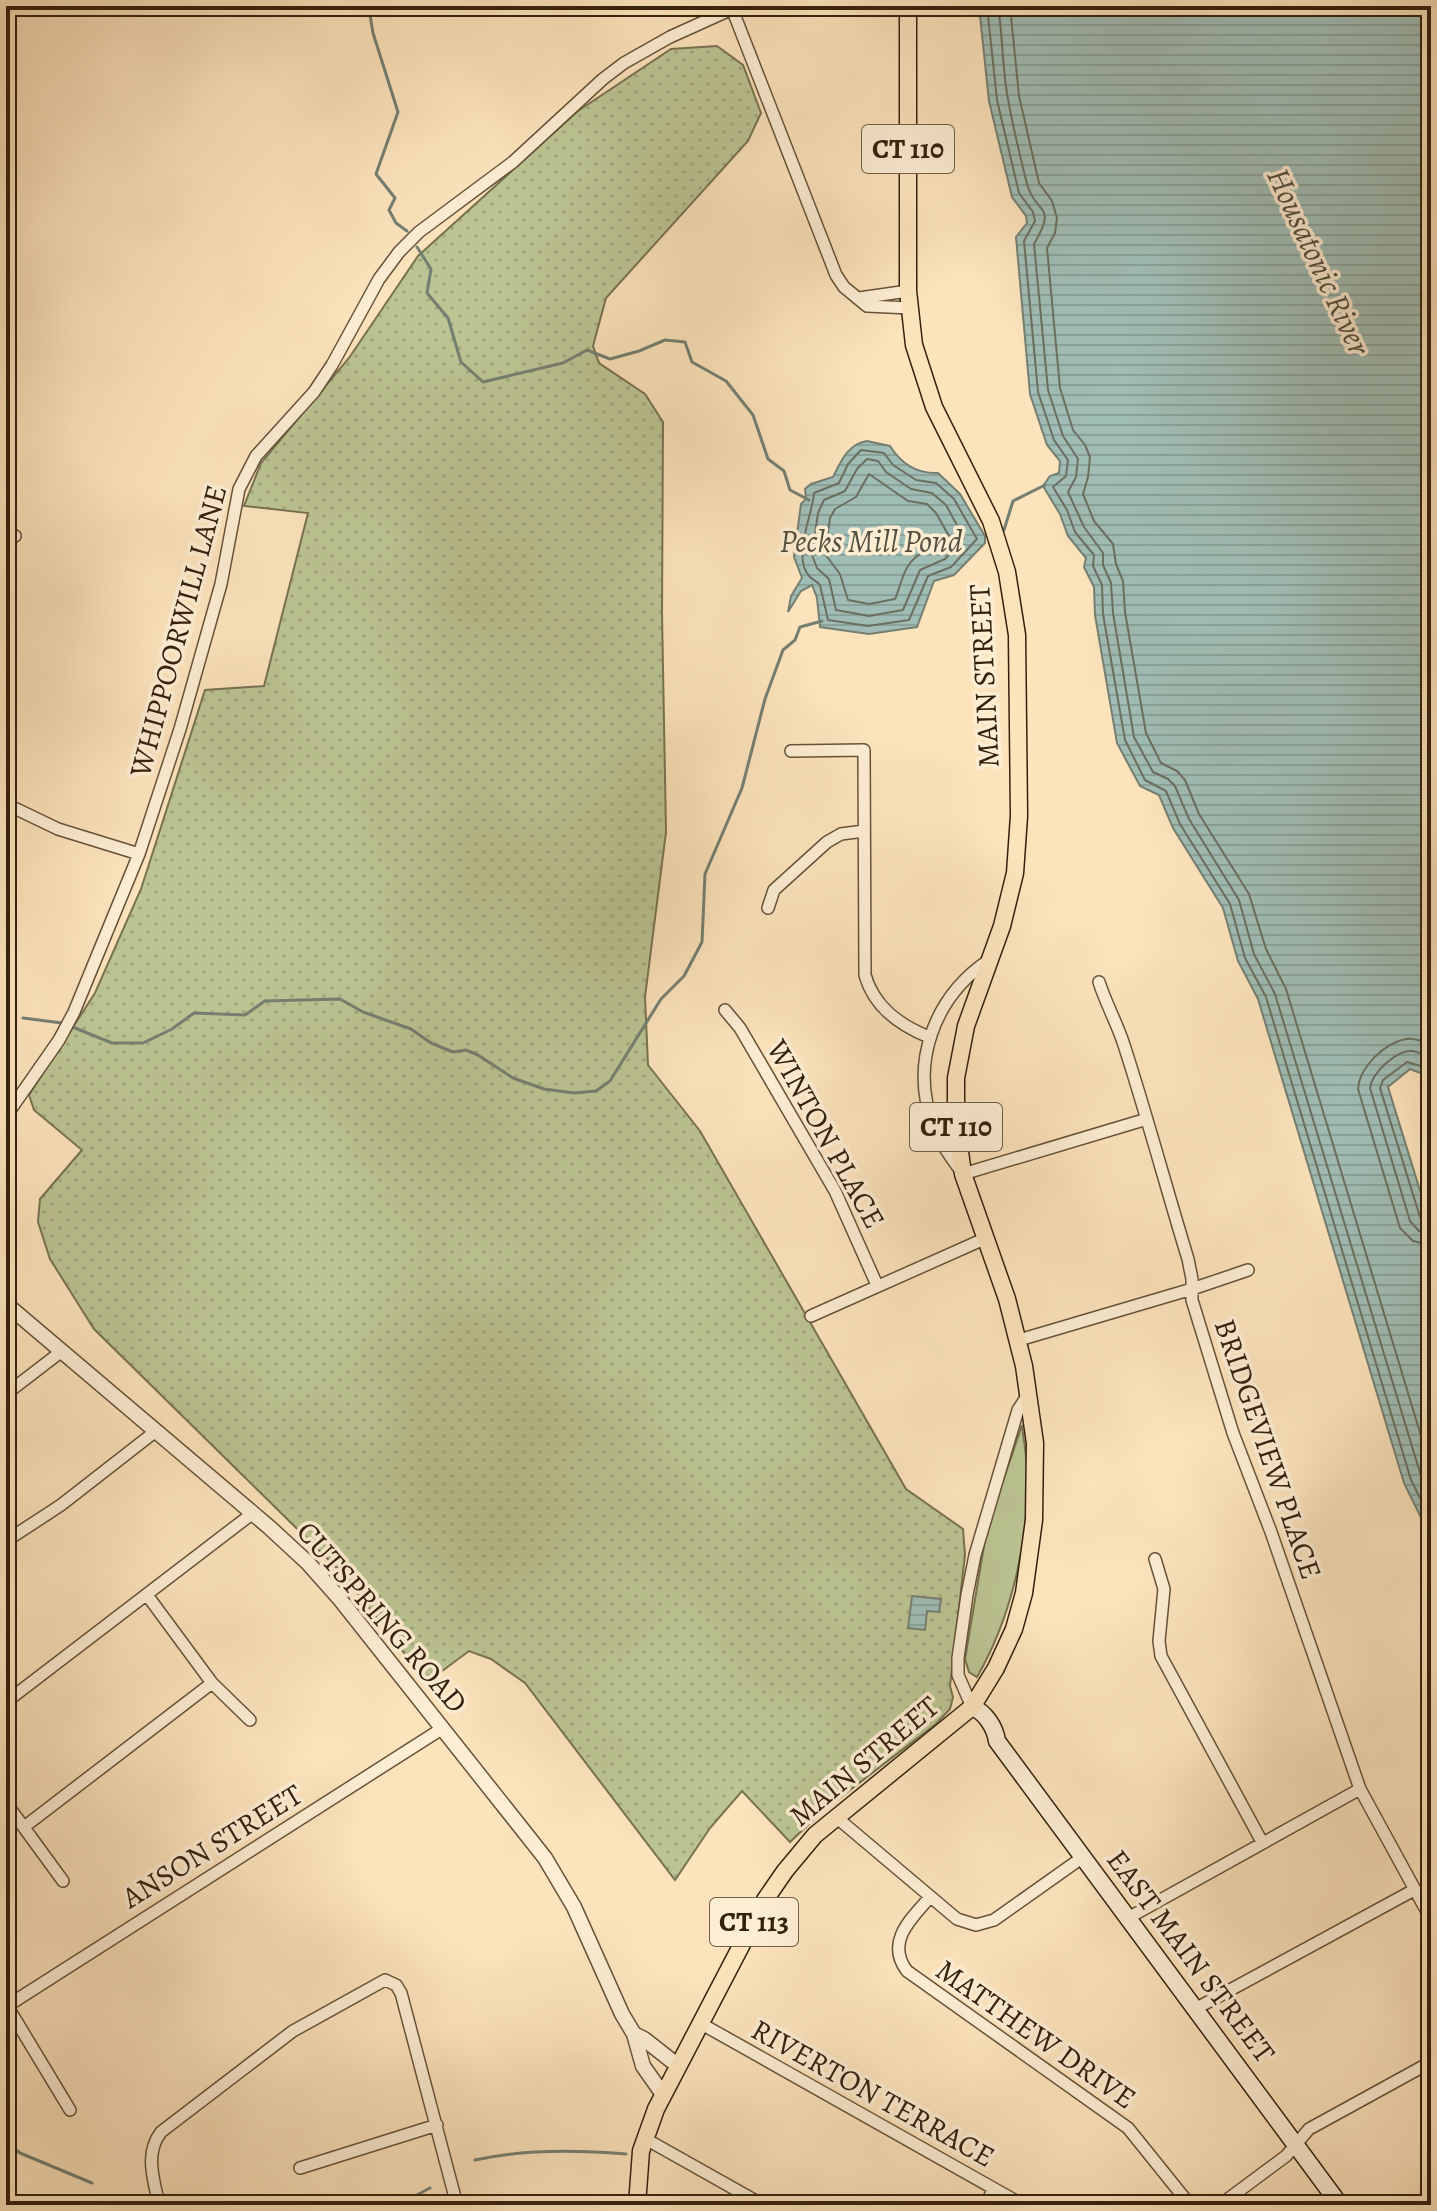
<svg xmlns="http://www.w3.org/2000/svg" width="1437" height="2211" font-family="Alegreya,serif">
<defs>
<pattern id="grass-dots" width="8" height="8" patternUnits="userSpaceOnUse" patternTransform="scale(2)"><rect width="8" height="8" fill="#bcc493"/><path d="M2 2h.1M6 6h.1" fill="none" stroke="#a2a87e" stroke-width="1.8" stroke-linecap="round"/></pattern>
<pattern id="water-rules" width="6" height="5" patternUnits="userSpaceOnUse" patternTransform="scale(2)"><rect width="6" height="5" fill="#a0bdb5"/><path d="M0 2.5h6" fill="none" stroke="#8aa29a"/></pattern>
</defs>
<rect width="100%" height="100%" fill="#fce3bc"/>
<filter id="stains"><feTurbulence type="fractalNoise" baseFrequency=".0025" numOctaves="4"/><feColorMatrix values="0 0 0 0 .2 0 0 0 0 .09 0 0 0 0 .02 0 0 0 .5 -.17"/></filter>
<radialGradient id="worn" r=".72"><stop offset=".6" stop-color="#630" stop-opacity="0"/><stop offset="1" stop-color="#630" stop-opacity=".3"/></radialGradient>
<!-- grass -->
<path fill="url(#grass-dots)" stroke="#787250" stroke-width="2" d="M717,46L743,65L761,113L748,141L606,298L593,346L599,363L645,394L663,422L662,613L666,832L645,997L648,1065L700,1131L906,1489L963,1529L965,1555L950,1686L953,1697L950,1709L936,1724L824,1810L790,1842L742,1791L710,1828L675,1880L525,1683L491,1659L469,1651L430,1680L418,1671L342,1573L94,1329L50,1259L38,1222L40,1199L82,1150L34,1110L29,1095L95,993L141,889L205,690L264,686L308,513L244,506L261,463L349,358L418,256L578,111L671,49Z"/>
<!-- park -->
<path fill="#bcc493" stroke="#787250" stroke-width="2" d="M1022,1425C1024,1444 1028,1463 1028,1481C1027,1548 1010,1620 977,1677L969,1672L965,1659L987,1528Z"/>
<!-- water -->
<path fill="url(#water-rules)" stroke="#757f71" stroke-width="2" d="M979,6H1431V1077L1410,1069L1388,1087L1431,1226V1538L1404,1483L1258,999L1238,961L1223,908L1173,828L1159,795L1140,786L1117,743L1095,615L1094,587L1084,567L1086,558L1068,536L1060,514L1043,486L1050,476L1059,473L1060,461L1047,445L1030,394L1016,237L1027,223L1026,216L1012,197L989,101Z
M867,441L890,446C902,465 917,474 938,473L960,494L985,536V543L954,575L934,581L917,627L869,634L820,627L817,598L812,585L801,591L788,612L791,596L802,578L794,557L801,504L806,499L805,489L811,484L833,477C841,461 848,444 867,441Z
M912,1596L941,1599L939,1612L927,1611L925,1630L908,1628Z"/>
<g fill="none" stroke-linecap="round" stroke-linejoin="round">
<!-- shore -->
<path stroke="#6a6f60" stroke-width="2" d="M987,6L997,100L1019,193L1033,212L1035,221L1024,241L1038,392L1054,440L1068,460L1066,476L1053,487L1067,510L1075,532L1094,555L1093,566L1102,585L1103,614L1125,740L1145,780L1166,791L1180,824L1230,904L1245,958L1266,997L1411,1480L1431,1520
M998,6C1003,37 1002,68 1008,99C1013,127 1020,156 1027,184C1036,216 1058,203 1034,244L1048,390L1063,436L1078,459L1076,477L1068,492L1084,527L1103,553V565L1111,583L1113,613L1134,737L1153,772L1168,779L1175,786L1189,819L1239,900L1254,954L1275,994L1421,1476L1431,1497
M1010,6L1019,96L1039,183L1052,201L1057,218L1055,233L1047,248L1060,388L1073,430L1085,445L1090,457L1088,477L1083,494L1094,521L1113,544L1116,564L1123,581L1125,612L1146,733L1161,763L1177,771L1185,780L1199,814L1249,894L1266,949L1286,989L1431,1469
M861,450L884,453L893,465L916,480L936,483L954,499L977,539L951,567L928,576L909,620L868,626L828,620L820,585C817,581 813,580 810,577C791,558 813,514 814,493L839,483L848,464Z
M867,459L878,461L886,472L911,489L932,493L946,505L964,538L945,559L920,570L903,610L869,616L836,610L829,579L817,568L812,555L818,513L824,500L845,491L857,469Z
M869,474L908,501L927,504L936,513L949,536C940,549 928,548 916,557C903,567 901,586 895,599L869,604L848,600L840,574L825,554L830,518L835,509L856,497Z
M1431,1045C1423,1041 1415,1038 1406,1039C1384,1043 1359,1068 1358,1089L1400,1228L1413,1241L1431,1245
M1431,1058C1425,1055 1419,1052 1412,1051C1396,1050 1372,1073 1370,1088L1410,1221L1419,1231L1431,1233
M1431,1069L1407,1062L1383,1080L1380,1088L1420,1217L1424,1222L1431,1223"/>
<!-- stream -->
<path stroke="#757f71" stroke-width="3" d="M373,6L370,15L373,33L398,112L376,174L395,198L389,210L396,223L407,231
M417,247L431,269L427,293L448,318L461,362L483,382L563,363L587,350L610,359L639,351L665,340L685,342L692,362L726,381L753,415L768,459L784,471L790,490L809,500
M999,532L1004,530L1013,501L1045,485
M23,1018L62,1023
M70,1026L112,1043H143L172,1029L194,1013L245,1015L265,1001L340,999L363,1012L411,1029L431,1043L453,1052L466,1050L478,1055L513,1078L544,1089L574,1093L596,1091L610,1081L661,999L684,976L702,942L705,874L742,788L765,699L783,650L795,640L800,627L822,621
M6,2142L20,2153L92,2183
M475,2160C523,2149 576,2150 626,2154
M398,2205L430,2188"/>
<defs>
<path id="minor" d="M731,6L836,275L844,287L867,306L910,308
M859,298L908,291
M6,533L15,536
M791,751L864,750L865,975C874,1007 899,1025 929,1037
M6,804L58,829L139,854
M768,908L774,890L827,842L841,834L864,831
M989,960C934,997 909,1064 934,1127C941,1144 952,1159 963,1174L1147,1119
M1099,982C1106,1004 1117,1023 1124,1045C1147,1116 1166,1187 1188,1259L1192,1279V1300L1233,1433L1271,1532L1360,1789L1431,1919
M725,1010L740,1028L835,1191L877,1285
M6,1116L59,1040L74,1012L139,854L180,729L221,584L239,489L256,456L314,392L332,365L379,279L399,252L419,232L513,162L603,79L624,63L670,37L732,9
M811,1316L984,1239
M1019,1340L1192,1289L1248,1270
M6,1394L62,1351
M6,1541L61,1505L156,1431
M1155,1559L1164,1589L1159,1641L1161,1656L1262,1842
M147,1595L212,1683L250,1720
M6,1702L253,1513
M972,1707L958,1675V1658L967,1595L975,1555L1018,1410L1029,1393
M6,1803L63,1881
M836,1817L957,1919L976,1925L994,1920L1083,1857
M24,1827L212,1683
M930,1897C911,1919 885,1942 907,1971L1128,2128L1190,2205
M1128,1918L1360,1789
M6,2004L70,2110
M7,2006L443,1728
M1195,2009L1414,1890
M700,2023L1023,2205
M644,2138L763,2205
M300,2168L437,2125
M159,2205C154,2180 144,2154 161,2132L293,2031L385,1980L396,1985L401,1993L457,2205
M985,2205L994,2189
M1220,2205L1286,2156L1309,2129L1431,2062
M1418,2205L1431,2198"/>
<path id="tertiary" d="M6,1304L269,1527L308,1563L339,1598L545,1858L574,1907L622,2014L634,2034L643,2066L662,2093
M634,2034L644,2039L677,2065"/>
<path id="secondary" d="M972,1707C985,1712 995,1727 997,1741L1340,2205"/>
<path id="primary" d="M637,2205L641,2151L656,2109L765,1900L785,1871L815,1835L972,1707L996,1668L1014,1629L1024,1593L1034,1520L1035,1443L1024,1366L1007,1299L963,1174L956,1122V1078L966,1026L1002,926L1015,873L1019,816L1017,635L1007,572L991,521L934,407L914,345L908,291V6"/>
</defs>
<!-- minor casing -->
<use href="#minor" stroke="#665238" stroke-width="14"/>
<!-- tertiary casing -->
<use href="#tertiary" stroke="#665238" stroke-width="17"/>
<!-- secondary casing -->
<use href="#secondary" stroke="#34210c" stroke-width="19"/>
<!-- primary casing -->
<use href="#primary" stroke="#34210c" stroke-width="19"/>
<!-- minor -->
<use href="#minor" stroke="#fdedd3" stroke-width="11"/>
<!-- tertiary -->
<use href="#tertiary" stroke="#fdedd3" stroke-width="14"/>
<!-- secondary -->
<use href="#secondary" stroke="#fdedd3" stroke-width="16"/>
<!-- primary -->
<use href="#primary" stroke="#fce3bc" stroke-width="16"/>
</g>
<g text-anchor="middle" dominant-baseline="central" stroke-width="7" stroke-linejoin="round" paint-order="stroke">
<!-- shield labels -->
<g fill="#fdedd3" stroke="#705e48" stroke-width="2">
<rect x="862" y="125" width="92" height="48" rx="6"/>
<rect x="910" y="1103" width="92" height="48" rx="6"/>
<rect x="710" y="1898" width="88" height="48" rx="6"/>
</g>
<g font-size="28" font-weight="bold" fill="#34210c">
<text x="908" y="149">CT 110</text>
<text x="956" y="1127">CT 110</text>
<text x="754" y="1922">CT 113</text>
</g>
<!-- street labels -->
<g font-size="30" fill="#34210c" stroke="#fdedd3">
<text transform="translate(178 631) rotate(-75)">WHIPPOORWILL LANE</text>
<text transform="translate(984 676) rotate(-93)">MAIN STREET</text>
<text transform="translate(826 1134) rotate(61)">WINTON PLACE</text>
<text transform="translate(1268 1449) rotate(71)">BRIDGEVIEW PLACE</text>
<text transform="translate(382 1617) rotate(49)">CUTSPRING ROAD</text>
<text transform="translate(864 1761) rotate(-40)">MAIN STREET</text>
<text transform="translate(212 1846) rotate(-32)">ANSON STREET</text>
<text transform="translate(1191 1956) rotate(53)">EAST MAIN STREET</text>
<text transform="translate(1036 2034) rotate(35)">MATTHEW DRIVE</text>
<text transform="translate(873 2093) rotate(29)">RIVERTON TERRACE</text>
</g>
<!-- water labels -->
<g font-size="32" font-style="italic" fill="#54503f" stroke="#fdedd3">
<text transform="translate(1319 261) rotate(65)">Housatonic River</text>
<text x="871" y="541">Pecks Mill Pond</text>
</g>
</g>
<!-- margin -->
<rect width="1437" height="2211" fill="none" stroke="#fce3bc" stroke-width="32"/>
<rect x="8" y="8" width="1421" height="2195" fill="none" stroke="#34210c" stroke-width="4"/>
<rect x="16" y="16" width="1405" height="2179" fill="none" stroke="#34210c" stroke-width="2"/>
<rect width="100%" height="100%" filter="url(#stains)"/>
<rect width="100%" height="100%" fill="url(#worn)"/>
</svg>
